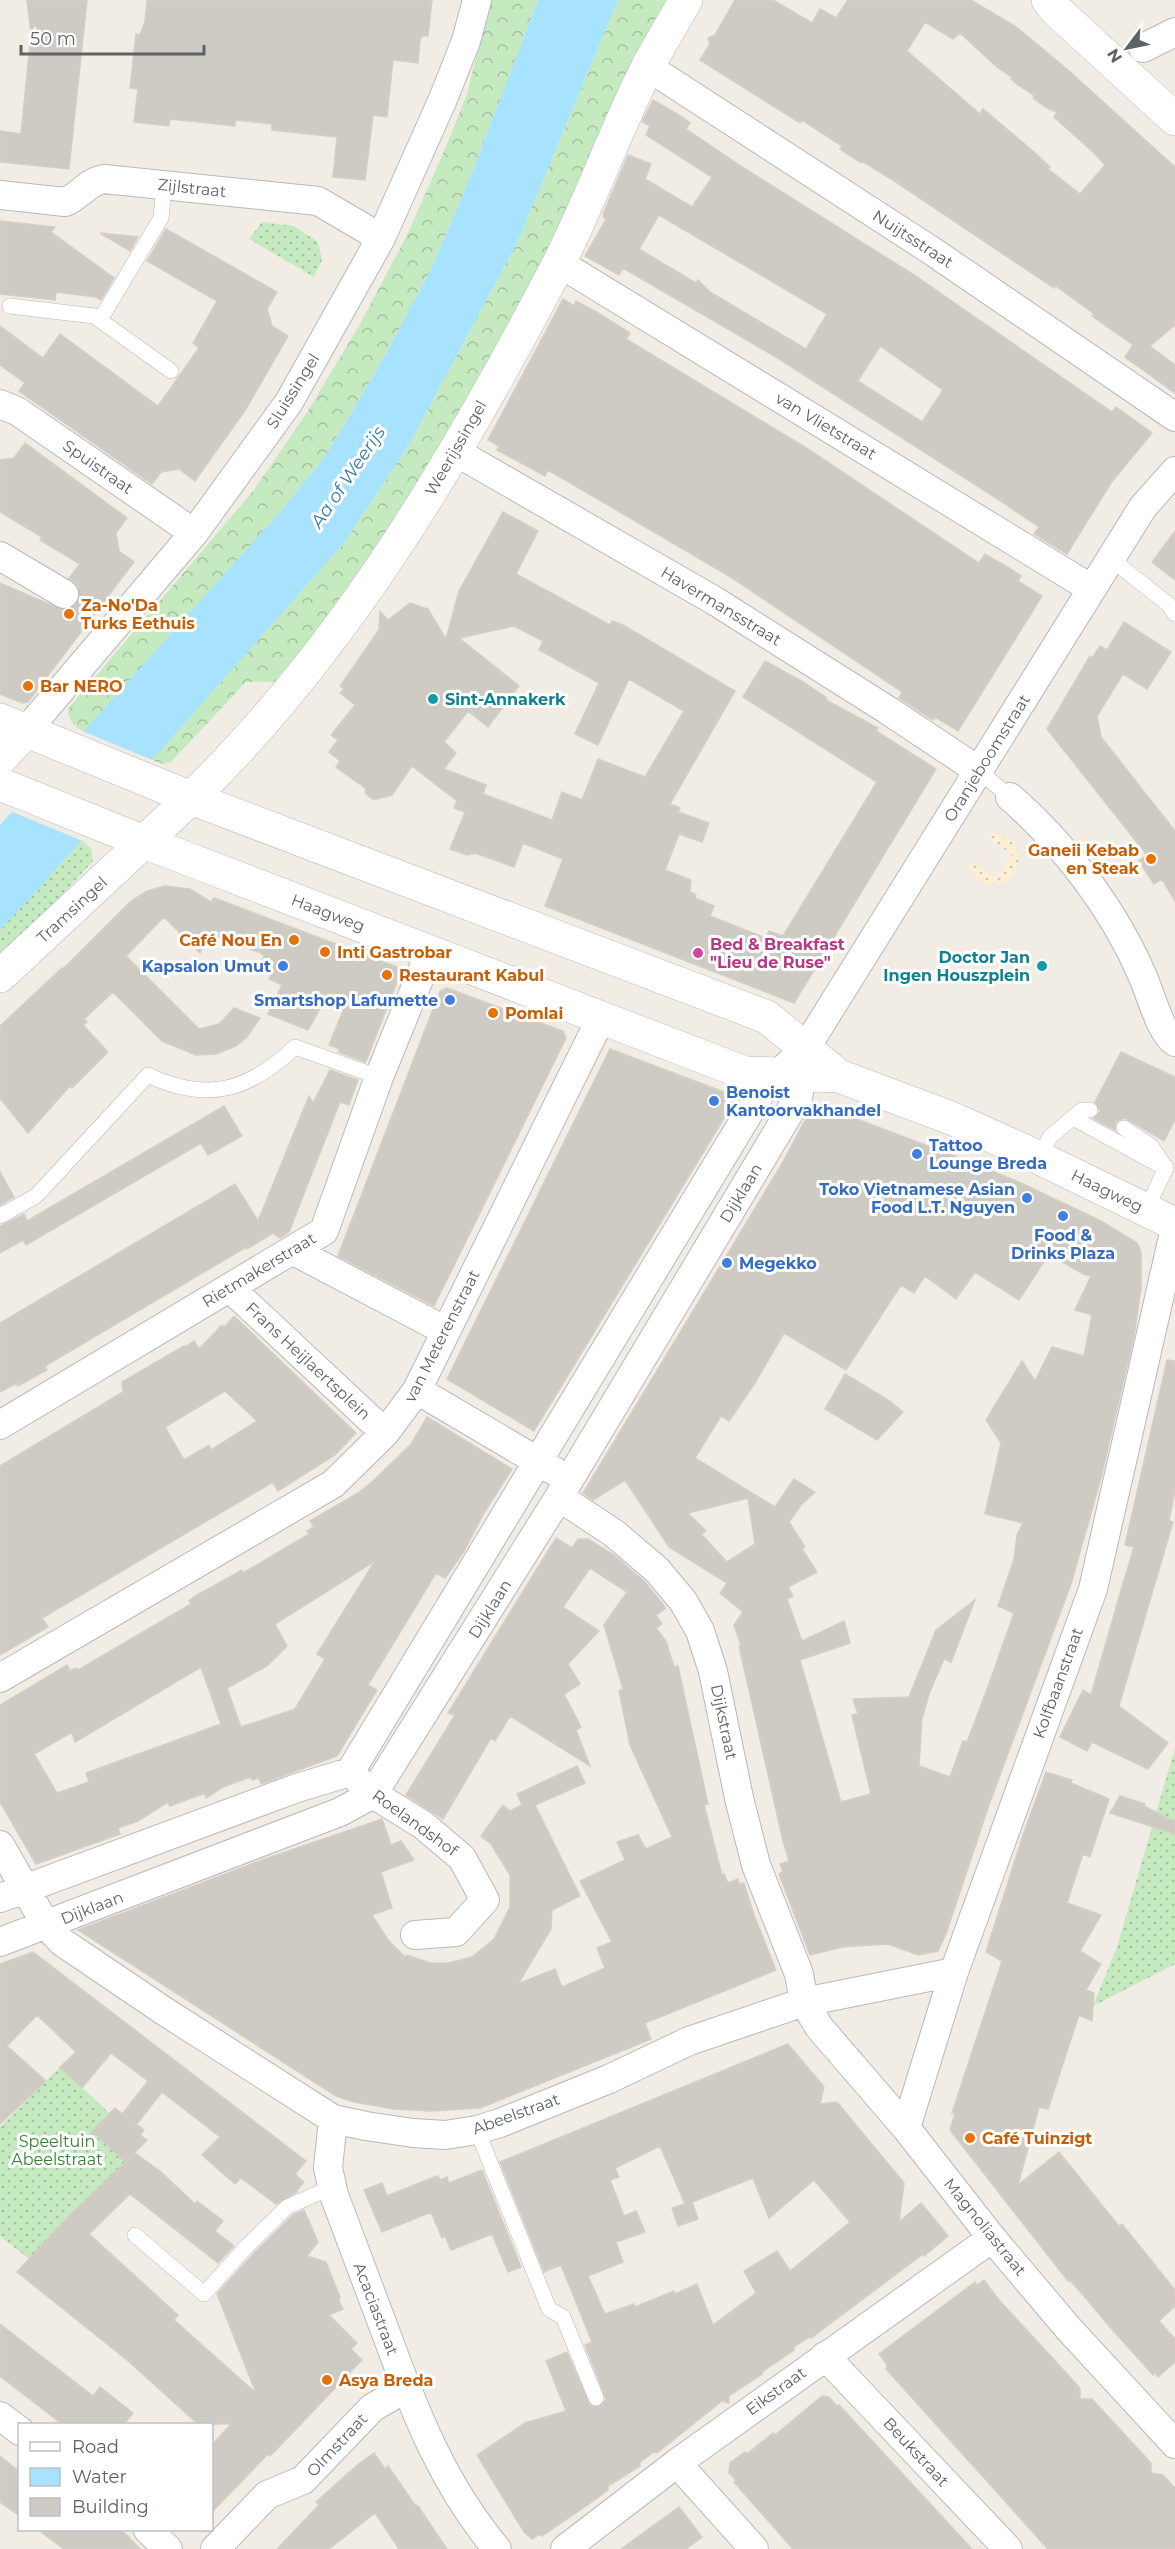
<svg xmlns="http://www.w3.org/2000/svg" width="1175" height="2549" font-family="Montserrat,sans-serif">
<defs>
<pattern id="grass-dots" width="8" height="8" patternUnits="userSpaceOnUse" patternTransform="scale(1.5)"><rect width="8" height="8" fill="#c5eac0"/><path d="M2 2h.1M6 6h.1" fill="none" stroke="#a3c1a0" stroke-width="1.8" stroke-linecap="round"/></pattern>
<pattern id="forest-crowns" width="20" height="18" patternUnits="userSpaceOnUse" patternTransform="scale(1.5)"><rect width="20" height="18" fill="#c5eac0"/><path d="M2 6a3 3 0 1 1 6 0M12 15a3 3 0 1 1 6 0" fill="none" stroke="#a3c1a0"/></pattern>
<pattern id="sand-dots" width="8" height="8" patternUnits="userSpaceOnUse" patternTransform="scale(1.5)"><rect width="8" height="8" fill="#fdefd4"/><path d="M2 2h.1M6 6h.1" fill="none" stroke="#d0c5b0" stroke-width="1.8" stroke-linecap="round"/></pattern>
</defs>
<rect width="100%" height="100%" fill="#f1ede5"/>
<!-- grass -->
<path fill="url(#grass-dots)" d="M262,222L294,226L318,242L322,260L314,277L249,239Z
M81,839L91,849L93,861L0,963V930Z
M1175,1748V1964L1093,2006L1117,1947Z
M60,2067L142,2144L126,2164L69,2216L29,2259L0,2236V2127Z"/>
<!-- forest -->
<path fill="url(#forest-crowns)" d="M490,0H538L470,178L431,269L377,370L324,458L279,513L85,732C75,728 68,721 68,709L253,491L306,414L359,326L408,233L445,149L467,94Z
M618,0H666L552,257L374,565L274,682H246L171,762L163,764L152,760L343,544L407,448L517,243Z"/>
<!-- sand -->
<path fill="url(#sand-dots)" d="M990,834C1036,836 1022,899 979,881L969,867L972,861L997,877L1012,854L987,837Z"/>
<!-- water -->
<path fill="#a7e3ff" d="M538,0H618L517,243L407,448L343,544L33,895L0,930V825L279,513L324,458L377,370L431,269L470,178Z"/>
<!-- pier -->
<path fill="#f1ede5" d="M82,731L155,761L83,841L10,811Z"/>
<!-- building -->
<path fill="#cecac4" stroke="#d6cec3" stroke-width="1.5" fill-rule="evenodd" d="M27,0H87L69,169L0,162V131L21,134L31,34Z
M147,0H432L428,36H422L420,41L418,63L393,60L387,117L373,115L365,180L333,177L337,137L272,130V124L235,120V126L170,119L169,126L134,122L138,89L130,88L136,34L140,35L145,22Z
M735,0H773L812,23L820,9L836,18L848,0H971L1015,26L1068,70L1175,167V325L1150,346L1175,365V393L1125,357L1133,345L1092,316L1094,314L1056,286L1054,288L891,179L862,161L861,163L840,149L842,146L802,120L800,123L700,60L710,44L708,38L715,35ZM925,22L953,39L960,33L998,68L1012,77L1011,79L1018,85L1035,96L1033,98L1047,108L1057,112L1054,117L1093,152L1105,165L1080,194L1048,169L1050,167L1033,151L983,109L980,114L907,51Z
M653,100L684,118L690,123L686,129L744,168L914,275L1112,412L1116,407L1152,433L1111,483L1067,554L1034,534L1039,527L999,500L776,357L623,268L619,275L585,256L606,219L603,217L604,212L628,155L651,164L645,179L692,207L712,177L646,135L650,126L642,122ZM659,215L827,314L806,349L710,292L698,280L696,283L639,249ZM880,346L943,390L922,422L858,381Z
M0,221L55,227L51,232L114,278L101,300L96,297L56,292L55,300L0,294Z
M166,229L277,292L267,309L272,326L288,336L246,409L195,481L179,469L161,472L152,484L19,391L25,383L0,365V326L43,358L60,334L158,406L199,348L193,343L217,301L147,261Z
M100,233L138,237L130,251Z
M563,299L574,306L576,301L598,313L630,333L626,339L808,449L979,563L985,554L1009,568L1021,576L1018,581L1042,596L958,731L935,717L933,720L899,698L902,692L729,576L548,470L545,476L497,450L499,446L488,440Z
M25,443L127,518L116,533L119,551L134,562L28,702L22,703L0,694V583L63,610L73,608L78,602L80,594L78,585L69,578L80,564L40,540L42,537L0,512V460L14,458Z
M503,512L538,531L516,574L610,625L612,621L623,625L735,691L670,804L680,808L678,812L709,823L702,842L679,834L665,870L691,880L690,892L696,895L695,898L714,906L710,916L766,938L769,931L783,936L877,782L743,697L765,661L803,682L827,698L826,700L878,728L876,731L936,769L794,1003L545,906L563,859L523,843L514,867L475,853L467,855L450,849L465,812L454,808L457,801L412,766L392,795L377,799H373L366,794L365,788L336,767L340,761L329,752L338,740L331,735L355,705L340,693L344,689L340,686L379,630L380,611L388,620L410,603L428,609L446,639L459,591ZM514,626L543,641L539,650L599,683L575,734L598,745L629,679L684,711L645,777L598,759L582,800L562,792L552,820L483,794L486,785L444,769L456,753L444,742L468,711L488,727L519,686L459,638Z
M1175,531V580L1152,562Z
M1124,622L1171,652L1147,689L1123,674L1097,716L1101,737L1175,831V901L1162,879L1154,884L1139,861L1147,855L1047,729L1090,656L1092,658L1100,646L1107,650Z
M165,886L190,889L211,902L214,898L402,969L367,1059L365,1062L338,1052L340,1049L329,1045L347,1001L329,993L308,1030L268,1014L282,985L269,979L272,971L260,965L264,956L261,953L208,933L200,953L164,917L126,956L199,1029L219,1024L234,1008L260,1018L247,1037L236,1046L216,1054L196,1055L162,1041L113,992L84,1019L87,1022L83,1025L108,1052L72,1088L70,1086L28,1133L0,1098V1026L62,968L63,969L131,901L147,891Z
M447,988L563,1031L566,1038L434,1306L338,1256L440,991Z
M610,1049L737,1097L534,1431L447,1379Z
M1121,1052L1175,1077V1120L1164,1141L1125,1118L1116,1122L1115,1130L1094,1119L1100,1111L1095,1102Z
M330,1070L358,1080L349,1105L340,1102L289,1232L280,1238L273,1233L247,1249L248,1246L45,1366L47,1370L18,1386L17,1383L0,1392V1323L235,1184L258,1221L309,1096L313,1103Z
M814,1103L968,1161L1023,1184L1101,1221L1137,1243L1141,1251V1289L1134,1336L1101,1478L1071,1584L990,1802L946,1934L938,1951L918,1955L888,1944L842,1947L810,1955L779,1874L783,1871L780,1864L789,1861L783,1841L739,1646L741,1645L734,1625L743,1612L720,1593L727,1583L669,1547L625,1480L593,1500L583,1493L783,1162ZM1049,1254L1083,1274L1091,1276L1075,1310L1092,1315L1084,1356L1052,1347L1035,1381L1022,1361L986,1420L1001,1443L985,1514L1023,1523L1017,1535L1014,1559L998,1606L1014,1613L989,1684L967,1742L963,1741L950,1777L919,1766L922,1719L929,1694L944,1659L951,1662L975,1600L936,1630L909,1697L853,1699L858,1714L852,1715L871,1794L841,1802L800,1660L850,1643L844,1621L802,1641L787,1599L793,1596L788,1587L817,1572L802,1549L805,1547L789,1522L801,1505L815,1492L794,1479L775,1507L695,1458L721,1416L729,1421L755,1383L784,1333L846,1370L901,1285L914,1293L925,1276L956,1299L975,1272L1019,1300ZM748,1498L755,1544L727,1562L701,1534L706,1531L688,1513Z
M224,1106L242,1136L208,1155L201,1143L26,1245L23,1240L0,1253V1226L24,1214L27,1221Z
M0,1172L14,1197L0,1205Z
M234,1316L356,1433L335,1455L278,1491L273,1482L42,1618L48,1627L0,1655V1466L123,1392L122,1382L184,1346L185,1347L194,1341L199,1349L221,1326H225ZM225,1391L257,1421L211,1450L209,1445L184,1460L165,1427Z
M1167,1360L1175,1361V1490L1169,1521L1173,1522L1119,1706L1168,1743L1148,1769L1092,1742L1087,1751L1060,1737L1083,1690L1091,1695L1122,1587L1134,1547L1125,1545Z
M845,1374L890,1401L903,1412L877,1440L825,1409Z
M427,1417L512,1469L484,1513L463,1553L445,1578L436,1573L368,1685L377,1690L337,1756L261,1784L259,1778L252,1780L251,1777L223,1787L206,1798L205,1793L170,1806L168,1802L138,1821L118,1828L120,1834L36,1864L0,1802V1705L67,1665L70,1671L76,1668L78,1670L191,1604L189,1601L195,1596L242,1570L243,1573L309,1534L307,1531L314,1527L310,1521L358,1493L372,1482L411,1444ZM375,1561L317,1654L325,1659L295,1709L241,1727L227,1688L267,1666L287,1646L275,1624ZM201,1667L221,1724L86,1773L89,1782L57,1793L34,1754L72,1732L75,1742Z
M556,1538L572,1548L578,1539H588L614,1555L645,1582L666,1608L656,1615L662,1624L656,1628L666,1641L674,1667L678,1666L708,1804L704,1805L722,1875L724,1874L728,1883L738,1879L739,1884L744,1883L754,1915L776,1970L645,2023L651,2039L480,2108L431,2111L394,2109L354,2102L336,2096L78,1930L262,1860L382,1819L391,1845L401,1841L414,1860L381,1872L392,1908L372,1915L388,1940L405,1957L407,1955L430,1963H449L472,1957L494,1939L510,1907V1875L491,1844L481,1836L503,1805L510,1811L522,1805L517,1794L577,1766L585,1783L535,1805L580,1896L552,1910L551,1929L518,1984L555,1969L562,1987L605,1968L597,1948L612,1942L580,1881L625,1860L617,1842L638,1835L646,1849L672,1837L630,1745L619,1691L623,1689L604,1625L627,1592L590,1568L563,1607L599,1631L568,1664L580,1684L564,1694L581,1727L576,1730L590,1766L510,1716L495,1741L491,1738L443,1819L406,1795L455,1715L448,1713Z
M1046,1772L1072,1780L1071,1783L1109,1799L1090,1857L1083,1854L1067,1903L1101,1915L1080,1951L1101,1964L1086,1990L1094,1993L1092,2021L1079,2015L1048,2109L1039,2107L1018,2185L1059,2152L1119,2226L1122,2224L1175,2290V2306L1159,2321L1175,2339V2362L1158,2377L1155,2373L1153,2375L1110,2327L1071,2281H1068L950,2130L955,2113H952L1002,1961L986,1952L1023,1835Z
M1120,1796L1145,1804L1144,1806L1175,1822V1834L1110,1813Z
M33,1952L306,2161L295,2174L304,2182L297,2190V2192L276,2204L241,2178L235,2184L202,2155L220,2137L162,2092L137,2124L123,2113L148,2081L111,2053L82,2088L60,2067L76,2052L37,2015L7,2046L46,2081L0,2124V1964Z
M788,2044L824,2087L820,2104L837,2102L904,2183L899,2222L921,2203L948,2236L924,2256L923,2254L811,2338L809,2337L794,2347V2350L762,2372V2374L729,2396V2403L722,2401L657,2453L654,2452L640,2462V2466L608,2486V2490L592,2502L542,2536L540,2534L532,2539L524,2532L477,2455L525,2423L566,2411L546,2361L567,2352L590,2405L599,2407L606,2399L585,2345L592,2342L561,2265L544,2272L500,2162ZM660,2146L685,2204L672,2208L678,2226L698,2219L692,2202L753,2178L769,2218L814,2180L850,2222L790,2271L777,2251L744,2271L756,2293L713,2325L697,2284L675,2294L674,2291L635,2307L634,2304L605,2314L588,2276L623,2262L616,2242L645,2232L636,2211L624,2216L610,2180L619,2177L615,2168Z
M115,2108L144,2130L140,2135L147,2140L125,2162L92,2131Z
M135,2153L161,2172L195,2204L197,2201L223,2221L215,2231L234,2246L218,2263L130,2194L89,2234L178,2315L174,2320L256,2393L217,2294L255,2252L293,2215L304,2210L318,2242L307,2256L326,2262L340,2297L339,2301L343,2309L329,2315L357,2343L351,2349L362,2360L277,2449L270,2456L268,2454L212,2512V2445L231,2424H198L127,2360L17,2272L69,2216Z
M482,2170L521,2267L508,2272L492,2234L451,2250L445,2236L442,2238L431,2212L382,2232L364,2190L382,2183L387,2196L429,2179L438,2176L440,2180L447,2177L449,2183Z
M984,2280L999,2300L1080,2388V2399H1092L1151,2463V2473L1163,2475L1175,2488V2549H1048L886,2369L887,2365L879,2354L975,2282L977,2285Z
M0,2324L93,2396L100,2387L133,2413L124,2424H62L0,2376Z
M822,2396L829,2397L837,2406L839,2405L972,2549H793L734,2482L736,2480L729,2473L730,2463L745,2452L747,2454L773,2433L775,2435Z
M374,2453L385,2469L388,2466L415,2505L418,2506L447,2549H399L375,2513L329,2549H277L319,2505L316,2502L356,2466Z
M0,2456L20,2472V2516L0,2502Z
M679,2507L702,2537L686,2549H621Z
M37,2529H121L140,2549H64Z"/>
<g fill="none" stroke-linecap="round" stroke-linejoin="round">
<!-- minor-tunnel -->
<path stroke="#cccac6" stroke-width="28" stroke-dasharray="28 14" stroke-linecap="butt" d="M64,594L95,617"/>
<defs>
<path id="service" d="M10,306L94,316L171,371
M100,320L161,218L164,186
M1111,559L1168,604L1175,614
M979,771L1010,797
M1073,1118L1163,1167
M1124,1128L1151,1146L1166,1168L1146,1210
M1039,1158L1050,1137L1082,1110H1090
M0,1216L36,1196L148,1075C207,1103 249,1091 295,1047L379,1077
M477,2130L549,2309L563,2317L596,2398
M135,2235L204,2294L248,2245L287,2207L332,2187"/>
<path id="minor" d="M1143,48L1175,32
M648,67L929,249L1175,417
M0,195L65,202C80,196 87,182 104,179L318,201L381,238
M559,263L1092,589
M0,404L17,411L194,533
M456,452L715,601L889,711L979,771
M0,556L64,594
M26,731L194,533L289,402L381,238L443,99L466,41L477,0
M1010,797C1065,845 1114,909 1143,977C1150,993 1161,1034 1175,1042
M292,1250L446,1331
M230,1288L385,1433
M417,1390L556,1472
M0,1425L324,1231L379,1077L430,952
M559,1497L615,1534L657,1570L683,1601L700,1631L713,1671L739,1798L756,1865L799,1974L804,2002L819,2027L906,2128L992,2238L1068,2328L1175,2444
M0,1678L333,1484L385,1433L417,1390L601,1018
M359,1781L373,1794L423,1825L462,1858L485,1900L456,1932L415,1935
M0,1845L46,1925L62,1942L164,2011L333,2119L366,2126L413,2133L445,2135L477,2130L500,2123L609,2079L689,2041L804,2002L954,1972
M0,1898L297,1788L350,1772L765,1086L805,1049L1143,507L1175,471
M0,1942L340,1812L373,1794L559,1497L798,1098L805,1054
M333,2119L328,2168L334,2195C352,2242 369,2289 387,2336C415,2413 444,2486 497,2549
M906,2128L954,1972L1093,1589L1175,1228
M825,2356L1008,2549
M0,2416L20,2431
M677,2463L754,2549
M148,2530L168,2549
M215,2549L267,2495L303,2480L372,2408L406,2388
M565,2549L677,2463L992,2238"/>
<path id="tertiary" d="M0,720L191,798C347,647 458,456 558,265C591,200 615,131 648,66C660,44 673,22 686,0
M0,759L26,731
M0,784L144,842"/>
<path id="secondary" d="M1048,0L1056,10L1175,119
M144,842L745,1073L839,1076
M0,976L191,798L767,1017L839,1076L951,1118L1027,1152L1175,1224"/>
</defs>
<!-- service casing -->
<use href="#service" stroke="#b6b9bd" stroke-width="16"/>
<!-- minor casing -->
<use href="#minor" stroke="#b6b9bd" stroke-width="30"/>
<!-- tertiary casing -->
<use href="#tertiary" stroke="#b6b9bd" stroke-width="34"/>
<!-- secondary casing -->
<use href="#secondary" stroke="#b7bbc0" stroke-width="34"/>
<!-- service -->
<use href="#service" stroke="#fff" stroke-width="15"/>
<!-- minor -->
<use href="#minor" stroke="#fff" stroke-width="28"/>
<!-- tertiary -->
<use href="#tertiary" stroke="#fff" stroke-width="33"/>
<!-- secondary -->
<use href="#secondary" stroke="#fff" stroke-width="33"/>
</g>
<!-- markers -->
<g fill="#e8710a" stroke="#fff" stroke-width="2">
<circle cx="69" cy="614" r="6"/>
<circle cx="28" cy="686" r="6"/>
<circle cx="1151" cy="859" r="6"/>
<circle cx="294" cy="940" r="6"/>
<circle cx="325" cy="952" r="6"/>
<circle cx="387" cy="975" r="6"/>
<circle cx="493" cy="1013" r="6"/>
<circle cx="970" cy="2138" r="6"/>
<circle cx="327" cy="2380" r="6"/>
</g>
<g fill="#0f9aa8" stroke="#fff" stroke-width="2">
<circle cx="433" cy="699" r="6"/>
<circle cx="1042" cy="966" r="6"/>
</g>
<circle fill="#d1479c" stroke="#fff" stroke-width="2" cx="698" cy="953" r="6"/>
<g fill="#3f7fe0" stroke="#fff" stroke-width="2">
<circle cx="283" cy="966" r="6"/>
<circle cx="450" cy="1000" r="6"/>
<circle cx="714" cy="1101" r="6"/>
<circle cx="917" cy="1154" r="6"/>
<circle cx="1027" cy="1198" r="6"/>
<circle cx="1063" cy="1216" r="6"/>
<circle cx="727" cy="1263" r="6"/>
</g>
<g text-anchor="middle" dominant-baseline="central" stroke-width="6" stroke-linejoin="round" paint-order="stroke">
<!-- street labels -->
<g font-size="16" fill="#5d6367" stroke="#fff">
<text transform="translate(192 188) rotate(6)">Zijlstraat</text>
<text transform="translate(913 239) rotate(33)">Nuijtsstraat</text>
<text transform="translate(293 391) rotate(-58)">Sluissingel</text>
<text transform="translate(826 426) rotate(31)">van Vlietstraat</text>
<text transform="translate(456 448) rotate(-60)">Weerijssingel</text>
<text transform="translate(98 467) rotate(35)">Spuistraat</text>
<text transform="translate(721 606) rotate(31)">Havermansstraat</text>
<text transform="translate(987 758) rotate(-58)">Oranjeboomstraat</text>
<text transform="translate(72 910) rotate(-43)">Tramsingel</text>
<text transform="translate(328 913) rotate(21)">Haagweg</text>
<text transform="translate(1107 1191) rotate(26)">Haagweg</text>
<text transform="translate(741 1193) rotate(-59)">Dijklaan</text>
<text transform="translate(259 1270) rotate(-31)">Rietmakerstraat</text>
<text transform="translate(442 1336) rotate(-63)">van Meterenstraat</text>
<text transform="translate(308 1361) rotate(43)">Frans Heijlaertsplein</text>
<text transform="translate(490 1609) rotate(-58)">Dijklaan</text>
<text transform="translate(1058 1683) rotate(-70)">Kolfbaanstraat</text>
<text transform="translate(724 1722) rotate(78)">Dijkstraat</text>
<text transform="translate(415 1823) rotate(36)">Roelandshof</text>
<text transform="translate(92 1908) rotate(-21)">Dijklaan</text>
<text transform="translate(516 2114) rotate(-20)">Abeelstraat</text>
<text transform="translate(985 2227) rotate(51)">Magnoliastraat</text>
<text transform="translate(376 2309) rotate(69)">Acaciastraat</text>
<text transform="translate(776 2391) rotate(-36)">Eikstraat</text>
<text transform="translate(337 2445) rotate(-47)">Olmstraat</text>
<text transform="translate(916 2452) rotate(47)">Beukstraat</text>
</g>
<!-- food labels -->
<g font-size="16" font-weight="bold" fill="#c56008" stroke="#fff" text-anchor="start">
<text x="81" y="605">Za-No'Da<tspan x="81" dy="18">Turks Eethuis</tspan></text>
<text x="40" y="686">Bar NERO</text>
<text x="1139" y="850" text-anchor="end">Ganeii Kebab<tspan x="1139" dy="18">en Steak</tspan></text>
<text x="282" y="940" text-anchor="end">Café Nou En</text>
<text x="337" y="952">Inti Gastrobar</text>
<text x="399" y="975">Restaurant Kabul</text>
<text x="505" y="1013">Pomlai</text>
<text x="982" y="2138">Café Tuinzigt</text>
<text x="339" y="2380">Asya Breda</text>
</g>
<!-- culture labels -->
<g font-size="16" font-weight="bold" fill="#0d838f" stroke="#fff" text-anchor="start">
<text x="445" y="699">Sint-Annakerk</text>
<text x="1030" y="957" text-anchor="end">Doctor Jan<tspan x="1030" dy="18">Ingen Houszplein</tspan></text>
</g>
<!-- hotel labels -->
<g font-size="16" font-weight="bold" fill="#b23c85" stroke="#fff" text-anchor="start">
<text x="710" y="944">Bed &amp; Breakfast<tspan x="710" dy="18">"Lieu de Ruse"</tspan></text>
</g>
<!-- shop labels -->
<g font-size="16" font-weight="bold" fill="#366cbe" stroke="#fff" text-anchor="end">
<text x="271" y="966">Kapsalon Umut</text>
<text x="438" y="1000">Smartshop Lafumette</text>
<text x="726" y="1092" text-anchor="start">Benoist<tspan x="726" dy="18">Kantoorvakhandel</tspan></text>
<text x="929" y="1145" text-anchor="start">Tattoo<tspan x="929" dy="18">Lounge Breda</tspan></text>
<text x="1015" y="1189">Toko Vietnamese Asian<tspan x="1015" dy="18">Food L.T. Nguyen</tspan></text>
<text x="1063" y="1235" text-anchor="middle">Food &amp;<tspan x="1063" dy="18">Drinks Plaza</tspan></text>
<text x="739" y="1263" text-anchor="start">Megekko</text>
</g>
<!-- park labels -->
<g font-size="16" fill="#34842f" stroke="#fff">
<text x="57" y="2141">Speeltuin<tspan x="57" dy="18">Abeelstraat</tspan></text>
</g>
<!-- water labels -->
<g font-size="18" font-style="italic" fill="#367ba7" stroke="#fff">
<text transform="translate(348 477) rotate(-56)">Aa of Weerijs</text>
</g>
</g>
<!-- legend -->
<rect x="18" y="2423" width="195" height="108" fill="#ffffff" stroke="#bec1c2" stroke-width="1.5"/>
<rect x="30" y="2442" width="30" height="9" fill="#ffffff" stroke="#bec1c2" stroke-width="1.5"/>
<text x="72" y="2453" font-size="18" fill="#5d6367">Road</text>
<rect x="30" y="2468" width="30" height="18" fill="#a7e3ff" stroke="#bec1c2" stroke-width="1.5"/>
<text x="72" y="2483" font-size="18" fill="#5d6367">Water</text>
<rect x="30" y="2498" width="30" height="18" fill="#cecac4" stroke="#bec1c2" stroke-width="1.5"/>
<text x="72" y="2513" font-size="18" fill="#5d6367">Building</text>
<!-- north arrow -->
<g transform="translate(1127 48) rotate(238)" stroke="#ffffff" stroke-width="4.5" paint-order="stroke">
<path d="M0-4.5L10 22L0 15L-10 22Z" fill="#5d6367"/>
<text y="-9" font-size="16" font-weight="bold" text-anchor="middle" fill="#5d6367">N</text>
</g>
<!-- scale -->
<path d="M21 45v9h183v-9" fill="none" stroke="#5d6367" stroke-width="3"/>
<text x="30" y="45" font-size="18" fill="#5d6367" stroke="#ffffff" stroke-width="4.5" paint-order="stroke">50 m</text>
</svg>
